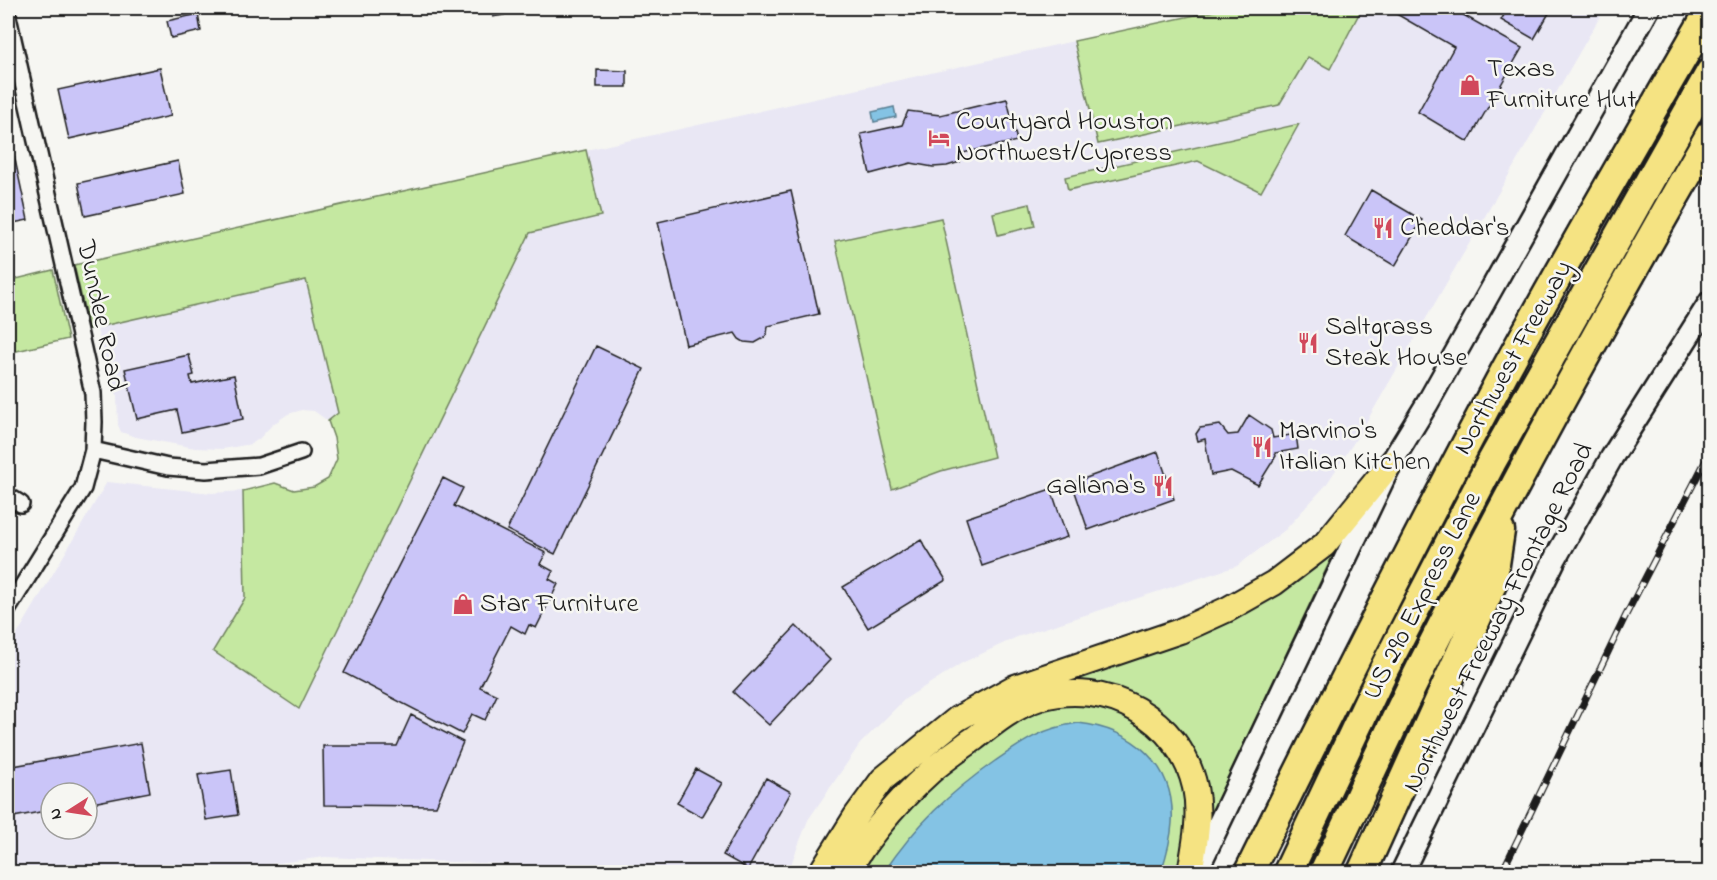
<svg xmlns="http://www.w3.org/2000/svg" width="1717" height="880" font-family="'Indie Flower',sans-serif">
<rect width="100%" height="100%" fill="#f6f6f2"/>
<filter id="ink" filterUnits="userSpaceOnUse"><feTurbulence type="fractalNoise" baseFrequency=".0167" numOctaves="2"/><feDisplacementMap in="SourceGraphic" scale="12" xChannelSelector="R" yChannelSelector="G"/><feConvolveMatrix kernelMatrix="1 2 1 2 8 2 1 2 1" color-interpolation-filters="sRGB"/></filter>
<g filter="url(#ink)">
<!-- built -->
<path fill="#e9e7f4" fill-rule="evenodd" d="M1362,8H1605L1360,433L1326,485L1285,530L1237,566L1017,637L962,663L905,699L860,744L808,820L788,872H591L528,865L325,857L207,872H8V650L107,482L212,493L243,491L245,598L213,651L299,709L530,233L600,216L586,150L1074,41L1098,144L1279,105L1308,57L1330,69ZM1298,124L1261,192L1198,161L1068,190L1066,176ZM835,241L994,457L941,471ZM51,793H87V829H51Z
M306,280L338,413L328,421L314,411L302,410L288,414L272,425L259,439L251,444L223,449L195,448L136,437L121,432L118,425L117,397L96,327Z"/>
<!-- green -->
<path fill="#c5e8a1" stroke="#70825e" stroke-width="1.5" d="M1228,8H1362L1330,69L1308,57L1279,105L1098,144L1074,41Z
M1299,124L1261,192L1198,161L1068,190L1065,177Z
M586,150L601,216L530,233L299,709L213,651L245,598L243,491L275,483L294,490L314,487L328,479L337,459L334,438L328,421L338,413L306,280L89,329L74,265Z
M1030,204L1035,226L998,235L993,213Z
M941,218L994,457L941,471L892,489L835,241Z
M53,270L68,339L8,353V281Z
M1337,546L1206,824L1179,739L1063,684L1062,679Z
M1073,700C1091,705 1111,708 1127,715C1135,718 1142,726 1149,732C1192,768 1193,822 1176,872H856L926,784L1029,711Z"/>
<!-- water -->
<path fill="#84c3e4" stroke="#5a8094" stroke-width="1.5" d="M894,107L896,117L874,122L872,112Z
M1078,723C1132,729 1176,764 1172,823C1171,839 1166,857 1161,872H884C916,825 948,794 995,761C1024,741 1042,728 1078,723Z"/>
<!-- building -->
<path fill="#cac5f8" stroke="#1c1c1c" stroke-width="1.5" d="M490,8H502L504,15L493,17Z
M1386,8H1451L1522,48L1468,142L1418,112L1454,47Z
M1508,8H1552L1534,39L1501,20Z
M198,14L201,31L171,38L167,21Z
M160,68L171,116L69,139L58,90Z
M597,70L627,71V87H597Z
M1007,99L1017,141L958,154L960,162L947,166L933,167L911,163L870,174L861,134L902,125L908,111L940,115Z
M8,127L28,220L8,224Z
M178,161L185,194L85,216L78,183Z
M1371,190L1422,220L1395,266L1345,236Z
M791,191L819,314L768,326L767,334L764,338L755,343L744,342L739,339L735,333L686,345L658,222Z
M596,346L644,369L555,554L507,530Z
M189,355L194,375L190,376L192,384L234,375L243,419L182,432L177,410L137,419L125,369Z
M1249,415L1271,430L1273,438L1296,434L1298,449L1275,453L1276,456L1258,485L1231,471L1211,475L1205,439L1198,441L1196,434L1200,428L1220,425L1228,435L1238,434Z
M1158,452L1174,499L1088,530L1072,483Z
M443,478L463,488L454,506L546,553L540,564L553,571L549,579L558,584L536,628L529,625L525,634L511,626L480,687L497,695L485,720L472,714L462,734L344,673Z
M1051,489L1067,537L982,566L966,518Z
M921,540L946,580L868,628L843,587Z
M796,626L830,660L769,725L733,692Z
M411,715L463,742L436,806L324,805L323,746H397Z
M141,743L150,792L87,804V793H51V810L8,818V767Z
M696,769L722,783L702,817L677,803Z
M231,770L238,815L206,820L198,775Z
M766,778L791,792L748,869L723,855Z"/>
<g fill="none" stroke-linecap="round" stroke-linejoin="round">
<defs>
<path id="minor" d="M8,17L93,393L94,422L93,450L83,488L8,609
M93,450L168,467L206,470L259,466L301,452
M8,496L21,504"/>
<path id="secondary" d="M1196,872L1391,463L1427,404L1649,8
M1402,872L1556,557L1612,457L1710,302"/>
<path id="primary" d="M821,872L856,816L883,779L957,719L1015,687L1180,631L1228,609L1274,583L1324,545L1391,463
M849,872C856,855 867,841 878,827C894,807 912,788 931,771C945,759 960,749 975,738C995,722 1015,706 1040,698C1106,678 1180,719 1195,787C1201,816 1195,844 1190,872"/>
<path id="motorway" d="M1249,872C1332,704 1417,535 1506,369C1572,248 1641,129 1710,10
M1288,872L1384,669L1491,463L1710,73
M1324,872C1359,799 1392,724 1429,652C1517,477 1612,305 1710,135
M1362,872L1492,584L1500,531"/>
</defs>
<!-- minor casing -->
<use href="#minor" stroke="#1c1c1c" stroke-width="20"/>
<!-- secondary casing -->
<use href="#secondary" stroke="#1c1c1c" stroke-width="26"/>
<!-- primary casing -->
<use href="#primary" stroke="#1c1c1c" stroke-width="28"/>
<!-- motorway casing -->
<use href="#motorway" stroke="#1c1c1c" stroke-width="33"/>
<!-- minor -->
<use href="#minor" stroke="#f6f6f2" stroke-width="15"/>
<!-- secondary -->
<use href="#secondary" stroke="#f6f6f2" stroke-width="21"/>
<!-- primary -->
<use href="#primary" stroke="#f5e382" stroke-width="24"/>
<!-- motorway -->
<use href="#motorway" stroke="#f5e382" stroke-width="28"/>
<defs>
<path id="rail" d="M1502,872L1626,615L1710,452"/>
</defs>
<!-- rail casing -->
<use href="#rail" stroke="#1c1c1c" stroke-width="7"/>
<!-- rail -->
<use href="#rail" stroke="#f6f6f2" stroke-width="4.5" stroke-dasharray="14" stroke-linecap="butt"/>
</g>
</g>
<!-- icons -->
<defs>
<symbol id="shop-bare" viewBox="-9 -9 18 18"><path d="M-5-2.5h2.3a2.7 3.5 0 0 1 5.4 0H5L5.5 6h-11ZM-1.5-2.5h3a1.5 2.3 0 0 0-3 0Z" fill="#d1495b" stroke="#f6f6f2" stroke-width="2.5" paint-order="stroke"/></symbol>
<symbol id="hotel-bare" viewBox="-9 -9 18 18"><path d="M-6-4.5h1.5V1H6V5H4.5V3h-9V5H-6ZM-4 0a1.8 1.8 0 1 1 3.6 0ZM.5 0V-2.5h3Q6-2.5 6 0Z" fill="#d1495b" stroke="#f6f6f2" stroke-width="2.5" paint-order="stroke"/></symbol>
<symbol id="restaurant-bare" viewBox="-9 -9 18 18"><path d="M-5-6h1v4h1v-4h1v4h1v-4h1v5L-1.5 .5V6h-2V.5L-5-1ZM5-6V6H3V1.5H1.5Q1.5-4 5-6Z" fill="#d1495b" stroke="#f6f6f2" stroke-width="2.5" paint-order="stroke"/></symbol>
</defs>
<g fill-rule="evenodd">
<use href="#shop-bare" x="1455" y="70" width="30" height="30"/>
<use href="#hotel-bare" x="924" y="123" width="30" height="30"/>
<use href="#restaurant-bare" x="1368" y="213" width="30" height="30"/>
<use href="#restaurant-bare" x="1293" y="328" width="30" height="30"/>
<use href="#restaurant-bare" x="1247" y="432" width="30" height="30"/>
<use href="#restaurant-bare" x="1148" y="471" width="30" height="30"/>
<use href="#shop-bare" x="448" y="589" width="30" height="30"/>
</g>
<g text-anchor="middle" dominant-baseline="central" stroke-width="5" stroke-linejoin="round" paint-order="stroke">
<!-- poi labels -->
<g font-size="27" fill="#1c1c1c" stroke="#f6f6f2" text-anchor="start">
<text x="1487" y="69">Texas<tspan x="1487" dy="31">Furniture Hut</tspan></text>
<text x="956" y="122">Courtyard Houston<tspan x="956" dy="31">Northwest/Cypress</tspan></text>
<text x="1400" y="228">Cheddar's</text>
<text x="1325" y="327">Saltgrass<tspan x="1325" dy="31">Steak House</tspan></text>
<text x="1279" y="431">Marvino's<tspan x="1279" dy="31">Italian Kitchen</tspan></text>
<text x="1146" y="486" text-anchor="end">Galiana's</text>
<text x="480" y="604">Star Furniture</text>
</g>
<!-- street labels -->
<g font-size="27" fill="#1c1c1c" stroke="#f6f6f2">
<text transform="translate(100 316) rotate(78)">Dundee Road</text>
<text transform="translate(1514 358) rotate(-61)">Northwest Freeway</text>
<text transform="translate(1423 596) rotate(-63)">US 290 Express Lane</text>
<text transform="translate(1499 618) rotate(-63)">Northwest Freeway Frontage Road</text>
</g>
</g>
<!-- margin -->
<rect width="1717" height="880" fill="none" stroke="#f6f6f2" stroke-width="30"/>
<rect x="15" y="15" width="1687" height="850" fill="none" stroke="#1c1c1c" stroke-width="2" filter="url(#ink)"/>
<!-- north arrow -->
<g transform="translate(69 811) rotate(258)"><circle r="28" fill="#f6f6f2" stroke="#9f9f9c" stroke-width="1.5"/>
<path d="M0-4.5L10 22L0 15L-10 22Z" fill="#d1495b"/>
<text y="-9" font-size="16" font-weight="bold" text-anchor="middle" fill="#1c1c1c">N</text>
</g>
</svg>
